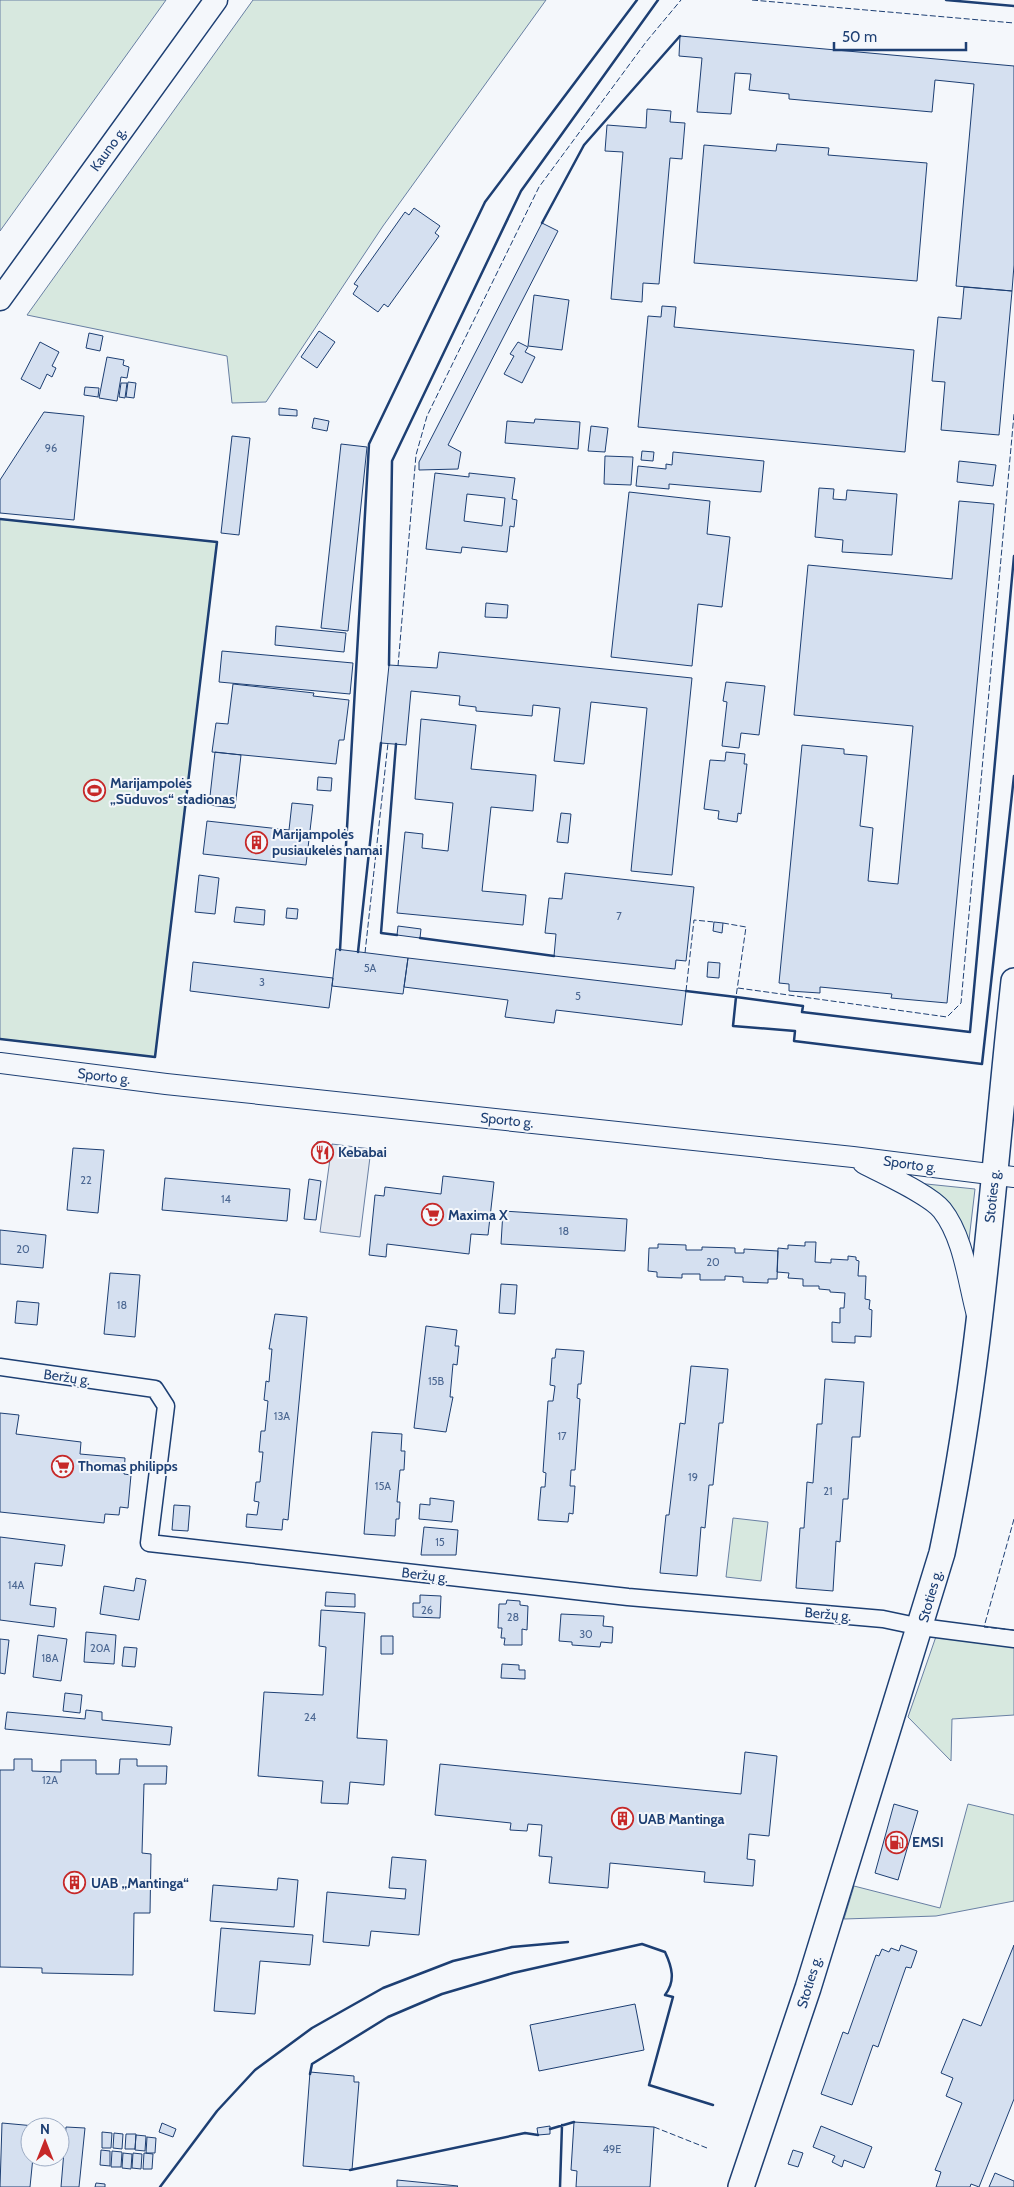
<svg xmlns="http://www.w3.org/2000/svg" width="1014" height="2187" font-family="Cabin,sans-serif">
<rect width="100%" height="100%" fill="#f4f7fb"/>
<!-- green -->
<path fill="#d7e8df" stroke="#687fa3" d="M0,0H166L0,231Z
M253,0H546L383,226L266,402L232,403L227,356L27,315Z
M0,519L217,542L155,1057L0,1039Z
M907,1182L975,1189L967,1257Z
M733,1518L768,1522L761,1581L726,1577Z
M940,1625L1014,1633V1715L952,1719L951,1761L908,1717Z
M968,1804L1014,1815V1901L936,1916L844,1919L854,1886L940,1908Z"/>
<!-- parking -->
<path fill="#e3e8f0" stroke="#687fa3" d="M332,1144L371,1149L360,1237L320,1232Z"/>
<!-- building -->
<path fill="#d5e0f0" stroke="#1d3f73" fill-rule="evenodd" d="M680,36L1014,66V265L1012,291L956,286L974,84L935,80L932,112L789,99V94L749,90L751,74L735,73L731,114L697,112L702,58L679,56Z
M647,109L671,111L670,122L685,123L682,159L670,158L659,284L643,283L642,302L611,299L623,152L605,151L607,125L646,128Z
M777,144L829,148L828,155L927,163L917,281L694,263L704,145L776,151Z
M414,208L440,226L435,233L439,236L388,307L384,304L378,312L353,294L358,286L354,284L405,212L409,215Z
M542,223L558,231L448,445L461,452L458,469L419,470V462Z
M964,287L1012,291L999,435L941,430L945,382L932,381L938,317L961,319Z
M534,295L569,300L562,350L528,346Z
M662,306L676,307L674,327L914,350L905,452L638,427L648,316L661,317Z
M319,331L335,342L317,368L301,357Z
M89,333L103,336L100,351L86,348Z
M40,342L59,352L52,366L56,368L52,377L47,374L40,389L21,379Z
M518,342L528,347L525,352L535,357L522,383L504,374L514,356L510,354Z
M107,357L124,360L123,365L129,367L127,378L121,377L117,401L99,398Z
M128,382L136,383L134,398L126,397Z
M121,383H127L125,398L119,397Z
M85,387L99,388L98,397L84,395Z
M279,408L297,410V416L279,415Z
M44,412L84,416L74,520L0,513V480Z
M314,418L329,421L327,431L312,428Z
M535,419L580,422L578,449L505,443L507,421L534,423Z
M591,426L608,428L605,452L588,451Z
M232,436L250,438L239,535L221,533Z
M341,444L367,447L348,631L321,628Z
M642,451L654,452L653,461L641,460Z
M673,452L764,461L761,492L669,484V489L636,486L638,466L666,469V464L672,465Z
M605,456L633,457L631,485L604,484Z
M959,461L996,465L993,486L957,482Z
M435,473L469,477V473L515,478L512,499L517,500L514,527L510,526L507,552L462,547L461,553L426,549ZM467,494L505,498L502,526L464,521Z
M819,488L834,489L833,499L846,500L847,490L897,494L892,555L842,552L843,540L815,537Z
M629,492L710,501L707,534L730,537L722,607L698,604L692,666L611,657Z
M959,501L994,504L947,1003L891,998L892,994L820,987V993L789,991V984L779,983L802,745L844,749V754L867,756L860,826L873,828L868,881L898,884L913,726L794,715L808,565L952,579Z
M486,603L508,605L507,618L485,617Z
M276,626L346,633L344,652L275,645Z
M222,651L353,663L350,694L219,682Z
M439,652L692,678L672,875L631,871L647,708L591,702L584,764L554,761L560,708L533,705L532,716L476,711V707L459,705L460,696L411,691L406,745L381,743L389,665L437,668Z
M726,682L765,686L759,735L741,733L739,748L722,746L727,702L723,701Z
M233,684L314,693L313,696L349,700L344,740H339L336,764L212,752L216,723L228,724Z
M421,719L476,725L471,769L536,775L533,811L491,807L482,891L526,895L523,925L397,913L405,832L423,834L422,848L448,851L453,803L415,799Z
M215,752L241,755L235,808L209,805Z
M726,752L745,754L744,764H747L741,814L738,813L737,822L718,819L719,811L704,809L710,760L725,761Z
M318,777L332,778L331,791L317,790Z
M292,803L313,805L306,865L203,854L207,821L289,830Z
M561,813L571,814L568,843L557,842Z
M565,873L694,887L686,961L676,960L675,969L554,956L556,934L545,933L549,898L562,899Z
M199,875L219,878L215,914L195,912Z
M236,907L265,910L264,925L234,922Z
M287,908L298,909L297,919L286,918Z
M714,922L723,923L722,933L713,931Z
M398,926L421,929L420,938L397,935Z
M336,949L408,958L403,994L332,986Z
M408,958L686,991L682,1025L556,1010L554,1023L505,1017L508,1000L404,987Z
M193,962L333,978L329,1008L190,991Z
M708,962L720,963L719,978L707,977Z
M317,1142L329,1143L327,1162L315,1161Z
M73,1148L104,1150L98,1213L67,1210Z
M443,1176L494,1182L488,1235L471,1234L469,1254L387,1244L386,1257L369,1255L375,1195L384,1196L385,1187L441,1194Z
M165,1178L290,1189L287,1221L162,1210Z
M309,1179L321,1181L316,1220L304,1219Z
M503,1211L627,1219L625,1251L501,1244Z
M0,1230L46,1235L43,1268L0,1264Z
M805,1242H816L815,1262L831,1263V1259L848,1260V1256L856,1257V1260L859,1261L858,1276H866L865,1299L870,1300L869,1309L872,1310L871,1337L855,1336V1343L832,1342V1322L840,1323V1308H844L845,1293L830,1292V1290L819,1289V1286H803V1279L788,1278L789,1273L777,1272L778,1248L788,1249V1245L805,1246Z
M658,1244L686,1245V1250H702V1247L735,1248V1253H744V1249L778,1251L777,1279H768V1283L743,1282V1277L725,1276V1280H700V1274H682V1278L657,1277V1272L648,1271L649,1248H658Z
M110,1273L140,1275L135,1337L104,1334Z
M501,1284L517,1285L515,1314L499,1313Z
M17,1301L39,1303L37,1325L15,1323Z
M275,1314L307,1317L288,1520L283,1519L282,1530L246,1527L247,1514L257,1515L259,1502L254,1501L256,1482H260L263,1452H259L261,1431H265L268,1401L264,1400L266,1381L269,1382L272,1349H269Z
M426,1326L457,1330L455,1346H459L457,1365L453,1364L450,1397H453L446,1432L414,1428Z
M556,1349L584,1351L581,1384H578L577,1398L580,1399L575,1470H571L570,1486H575L573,1514L569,1513L568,1522L538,1520L541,1487H545L546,1473L543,1472L548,1401H553L555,1386L550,1385L552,1358H555Z
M691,1366L728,1369L723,1423H719L713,1485H709L705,1528L701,1527L697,1576L660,1573L666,1515H669L680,1423L685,1424Z
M825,1379L864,1382L860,1437H852L848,1499H843L840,1542L836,1541L833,1591L796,1588L800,1528H804L807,1482L813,1483L817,1424H822Z
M0,1413L19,1415L16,1434L81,1442L80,1454L125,1458L124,1474L131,1475L128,1508L120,1507L119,1515L105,1514L104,1523L0,1512Z
M372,1432L402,1434L401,1451H405L404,1470H400L397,1502H400L399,1519H396L395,1536L364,1534Z
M430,1498L454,1501L452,1522L419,1519L420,1504L430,1505Z
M174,1505L190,1506L188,1531L172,1530Z
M424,1527L458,1530L456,1555H421Z
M0,1537L65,1545L62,1566L35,1563L30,1605L56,1608L54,1627L0,1620Z
M136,1578L146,1580L139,1620L100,1614L104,1586L134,1591Z
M326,1592L355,1594V1607L325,1606Z
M420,1595L441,1596L440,1618L413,1617V1603H420Z
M507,1600L520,1601V1605L528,1606L527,1630L522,1629V1645H504L505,1638H501L502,1628H498L499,1604H506Z
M321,1610L365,1613L357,1738L387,1740L384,1785L350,1782L348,1804L321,1803L323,1781L258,1776L264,1692L323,1695L326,1647L319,1646Z
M561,1614L604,1616L603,1626L613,1627L612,1643L601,1642L600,1647L572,1645V1642L559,1641Z
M86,1632L116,1635L114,1664L84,1662Z
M38,1635L67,1639L61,1681L33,1677Z
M381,1636H393V1654H381Z
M0,1639L9,1640L5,1674L0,1673Z
M124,1647L137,1648L135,1667L122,1666Z
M502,1664L519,1665V1670H525V1679L501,1678Z
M65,1693L82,1695L80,1713L63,1711Z
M86,1710L102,1712V1720L172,1727L170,1745L5,1729L7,1712L85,1719Z
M745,1752L777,1756L769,1836L749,1834L747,1859L755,1860L753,1886L704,1882L705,1872L610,1863L608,1888L549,1883L552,1857L539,1856L542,1825L528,1824L527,1831L510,1830L511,1823L435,1815L440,1764L741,1794Z
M14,1759H32V1771L61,1772V1760H96V1774H119L120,1759H137V1766H167L166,1784H144L142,1853L151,1854L150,1913H134L133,1975L42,1973V1968L0,1967V1770H14Z
M894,1804L918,1811L898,1880L875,1873Z
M392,1857L426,1860L419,1935L371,1931L369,1946L323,1942L327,1892L405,1899L406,1889L389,1888Z
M278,1878L298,1880L294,1927L210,1921L213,1885L277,1890Z
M221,1928L313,1935L310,1965L260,1961L255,2014L214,2011Z
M901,1945L917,1951L911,1968L906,1967L878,2047L873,2045L852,2105L821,2094L843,2032L848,2034L876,1955L879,1956L882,1949L889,1952L891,1948L899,1951Z
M1014,1945V2099L979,2187L971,2184L970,2187H936L941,2172L935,2170L962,2103L946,2096L953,2078L941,2073L963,2019L981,2026Z
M635,2004L644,2050L539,2071L530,2025Z
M310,2072L354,2076V2082H359L352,2170L303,2166Z
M574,2122L654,2127L650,2187H576L577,2171L571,2170Z
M2,2123L35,2126L30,2127V2157H33L30,2187H0Z
M162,2123L176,2129L173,2137L159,2132Z
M550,2126V2134L538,2135L537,2128Z
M821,2126L872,2147L864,2168L844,2160L842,2167L832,2162L835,2156L813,2147Z
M66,2127L85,2128L79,2187H61Z
M102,2132L112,2133L111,2148H102Z
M114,2133L123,2134L122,2149L113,2148Z
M126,2134H136L135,2149H125Z
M136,2135L146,2136L145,2151L135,2150Z
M147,2137L156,2138L155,2153H146Z
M101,2150L110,2151V2166L100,2165Z
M793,2150L803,2153L798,2167L788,2164Z
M112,2151L122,2152L121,2167H111Z
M123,2153L132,2154L131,2169L122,2168Z
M133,2153L142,2154L141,2169L132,2168Z
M144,2153L153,2154L152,2169H143Z
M995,2173L1014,2181V2187H989Z
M397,2180L458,2186L457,2187H397Z
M96,2183L105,2184V2187H95Z"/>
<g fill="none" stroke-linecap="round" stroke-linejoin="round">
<defs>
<path id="minor" d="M0,1367L155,1389L166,1406L149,1543L628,1597L883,1619L921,1627L1014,1639"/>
<path id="tertiary" d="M0,1063L166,1084L853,1157L1014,1177
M863,1163C883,1174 929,1194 942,1210C964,1238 968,1282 977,1315"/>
<path id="secondary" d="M0,299L216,0"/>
<path id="primary" d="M741,2187L808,1988L942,1553C982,1365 993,1172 1014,981"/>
</defs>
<!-- minor casing -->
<use href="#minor" stroke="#1d3f73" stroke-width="19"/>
<!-- tertiary casing -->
<use href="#tertiary" stroke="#1d3f73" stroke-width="22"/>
<!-- secondary casing -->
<use href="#secondary" stroke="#1d3f73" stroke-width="25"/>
<!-- primary casing -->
<use href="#primary" stroke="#1d3f73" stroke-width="28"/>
<!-- minor -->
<use href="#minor" stroke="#f4f7fb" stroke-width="16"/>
<!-- tertiary -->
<use href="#tertiary" stroke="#f4f7fb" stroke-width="20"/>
<!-- secondary -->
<use href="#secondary" stroke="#f4f7fb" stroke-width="22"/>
<!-- primary -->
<use href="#primary" stroke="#f4f7fb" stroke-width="25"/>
<!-- fence -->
<path stroke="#1d3f73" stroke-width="1" stroke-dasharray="6 2.5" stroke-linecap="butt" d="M752,0L1014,23
M398,666L416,455L427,416L539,187L646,42L681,0
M723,923L746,927L736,997
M365,953L388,743
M738,988L947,1017L961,1003L1014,414
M686,991L694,920L714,922
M1014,1519L984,1627L1014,1630
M654,2127L707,2148"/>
<!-- wall -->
<path stroke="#1d3f73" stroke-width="2.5" d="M946,0L1014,6
M542,223L584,145L680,36
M0,519L217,542L155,1057L0,1039
M389,665L392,461L521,191L658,0
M396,744L381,933L397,935
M420,938L554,956
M340,950L369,444L485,202L637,0
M358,952L381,743
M686,991L736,997L733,1026L795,1031L794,1041L982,1064L1014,776
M736,997L803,1006L802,1012L970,1032L1014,556
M310,2074L312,2064L388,2017L442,1994L513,1973L642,1944L665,1952C672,1967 676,1981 665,1995L673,1997L649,2085L713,2105
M550,2129L574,2122
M350,2170L525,2133L538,2135
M160,2187L217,2111L255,2070L312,2028L383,1988L453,1961L512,1947L568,1942
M560,2187L562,2125"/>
</g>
<!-- icons -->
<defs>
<symbol id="stadium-ring" viewBox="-11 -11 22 22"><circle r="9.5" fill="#f4f7fb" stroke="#c62828" stroke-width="1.5"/><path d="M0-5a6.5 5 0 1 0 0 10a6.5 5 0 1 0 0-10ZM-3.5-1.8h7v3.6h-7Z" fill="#c62828"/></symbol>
<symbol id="building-ring" viewBox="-11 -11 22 22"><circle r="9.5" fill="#f4f7fb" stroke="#c62828" stroke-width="1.5"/><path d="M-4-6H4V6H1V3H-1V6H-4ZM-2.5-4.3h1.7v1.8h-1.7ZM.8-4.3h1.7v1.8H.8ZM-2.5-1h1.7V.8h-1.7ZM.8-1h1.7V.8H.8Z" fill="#c62828"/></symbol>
<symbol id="restaurant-ring" viewBox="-11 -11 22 22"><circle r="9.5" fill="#f4f7fb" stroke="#c62828" stroke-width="1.5"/><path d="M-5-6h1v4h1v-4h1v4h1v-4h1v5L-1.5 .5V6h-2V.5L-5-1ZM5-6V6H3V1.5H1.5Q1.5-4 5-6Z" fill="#c62828"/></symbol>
<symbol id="supermarket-ring" viewBox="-11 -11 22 22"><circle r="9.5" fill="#f4f7fb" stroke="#c62828" stroke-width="1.5"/><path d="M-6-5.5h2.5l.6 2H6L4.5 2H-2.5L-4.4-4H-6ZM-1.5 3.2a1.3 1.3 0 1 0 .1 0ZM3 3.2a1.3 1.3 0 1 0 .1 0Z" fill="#c62828"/></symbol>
<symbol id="fuel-ring" viewBox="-11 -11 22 22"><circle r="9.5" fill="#f4f7fb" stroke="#c62828" stroke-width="1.5"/><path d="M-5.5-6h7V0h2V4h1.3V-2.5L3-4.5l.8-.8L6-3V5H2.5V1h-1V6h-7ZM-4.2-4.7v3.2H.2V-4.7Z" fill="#c62828"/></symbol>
</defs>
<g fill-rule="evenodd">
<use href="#stadium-ring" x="82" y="778" width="25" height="25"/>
<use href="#building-ring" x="244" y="830" width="25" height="25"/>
<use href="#restaurant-ring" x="310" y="1140" width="25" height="25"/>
<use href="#supermarket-ring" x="420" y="1202" width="25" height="25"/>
<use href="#supermarket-ring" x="50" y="1454" width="25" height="25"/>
<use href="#building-ring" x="610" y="1806" width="25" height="25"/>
<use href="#fuel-ring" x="884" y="1830" width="25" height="25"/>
<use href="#building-ring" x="62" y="1870" width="25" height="25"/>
</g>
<g text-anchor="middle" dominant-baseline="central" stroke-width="4" stroke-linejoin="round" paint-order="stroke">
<!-- number labels -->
<g font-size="11" fill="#4b6792">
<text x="51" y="448">96</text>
<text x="619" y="916">7</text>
<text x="370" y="968">5A</text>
<text x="262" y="982">3</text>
<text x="578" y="996">5</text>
<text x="86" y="1180">22</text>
<text x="226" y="1199">14</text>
<text x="564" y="1231">18</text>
<text x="23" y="1249">20</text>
<text x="713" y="1262">20</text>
<text x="122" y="1305">18</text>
<text x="436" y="1381">15B</text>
<text x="282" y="1416">13A</text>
<text x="562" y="1436">17</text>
<text x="693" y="1477">19</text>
<text x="383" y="1486">15A</text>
<text x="828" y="1491">21</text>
<text x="440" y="1542">15</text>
<text x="16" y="1585">14A</text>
<text x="427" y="1610">26</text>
<text x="513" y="1617">28</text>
<text x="586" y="1634">30</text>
<text x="100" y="1648">20A</text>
<text x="50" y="1658">18A</text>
<text x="310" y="1717">24</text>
<text x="50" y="1780">12A</text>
<text x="612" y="2149">49E</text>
</g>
<!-- street labels -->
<g font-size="14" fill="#1d3f73" stroke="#f4f7fb">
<text transform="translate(108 149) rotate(-54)">Kauno g.</text>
<text transform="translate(104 1076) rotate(7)">Sporto g.</text>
<text transform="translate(507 1120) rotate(6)">Sporto g.</text>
<text transform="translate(910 1164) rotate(8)">Sporto g.</text>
<text transform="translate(992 1196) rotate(-84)">Stoties g.</text>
<text transform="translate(67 1377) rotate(8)">Beržų g.</text>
<text transform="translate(425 1575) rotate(7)">Beržų g.</text>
<text transform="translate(930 1596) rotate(-74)">Stoties g.</text>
<text transform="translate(828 1614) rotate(5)">Beržų g.</text>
<text transform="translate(809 1982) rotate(-73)">Stoties g.</text>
</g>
<!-- poi labels -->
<g font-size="14" font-weight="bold" fill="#1d3f73" stroke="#f4f7fb" text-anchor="start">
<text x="110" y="783">Marijampolės<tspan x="110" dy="16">„Sūduvos“ stadionas</tspan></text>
<text x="272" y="834">Marijampolės<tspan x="272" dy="16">pusiaukelės namai</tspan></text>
<text x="338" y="1152">Kebabai</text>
<text x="448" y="1215">Maxima X</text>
<text x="78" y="1466">Thomas philipps</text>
<text x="638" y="1819">UAB Mantinga</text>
<text x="912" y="1842">EMSI</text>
<text x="91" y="1883">UAB „Mantinga“</text>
</g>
</g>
<!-- north arrow -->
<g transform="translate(45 2142)"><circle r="24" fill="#f4f7fb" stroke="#9eadc5"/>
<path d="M0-4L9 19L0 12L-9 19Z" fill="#c62828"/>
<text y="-8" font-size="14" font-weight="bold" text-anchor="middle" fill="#1d3f73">N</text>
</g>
<!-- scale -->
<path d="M834 42v8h132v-8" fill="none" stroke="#1d3f73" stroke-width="2.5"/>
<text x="842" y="42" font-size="15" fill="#1d3f73" stroke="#f4f7fb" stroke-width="4" paint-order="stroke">50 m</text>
</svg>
